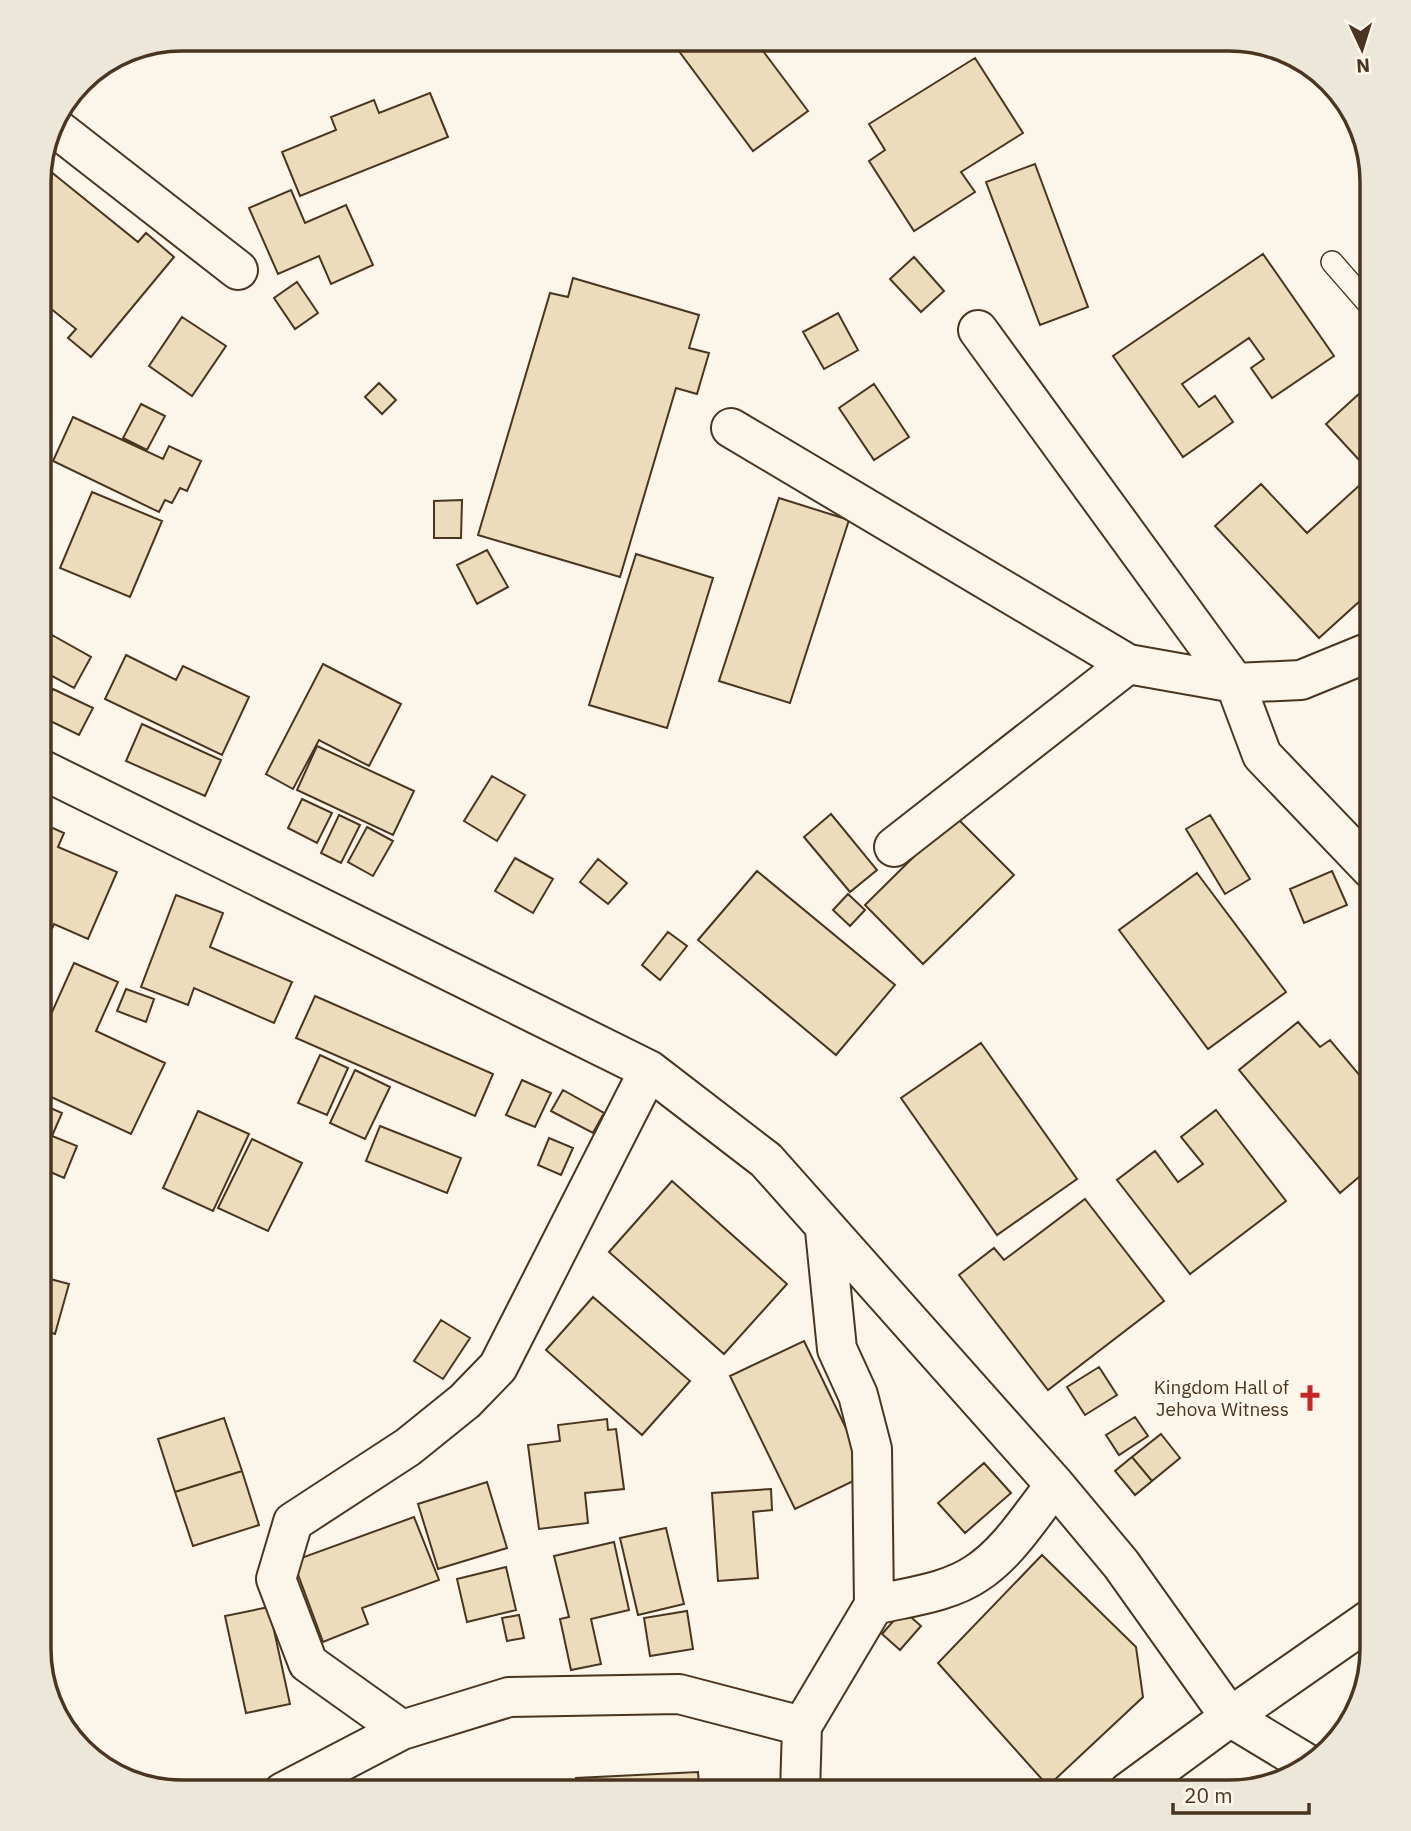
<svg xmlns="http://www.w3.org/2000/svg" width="1411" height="1831" font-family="'IBM Plex Sans',sans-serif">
<rect width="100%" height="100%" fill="#fbf6e9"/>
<!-- building -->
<path fill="#ecdcbc" stroke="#4a3520" stroke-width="2" d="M670,39H754L808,111L753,151Z
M975,58L1023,133L961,172L975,192L914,231L869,161L885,150L869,124Z
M430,93L448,137L300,196L282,152L336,130L331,117L374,100L379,113Z
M1035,164L1088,307L1040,325L986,182Z
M50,171L138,242L146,233L174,257L91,357L68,338L76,329L39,299V185Z
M291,190L305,223L346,205L373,265L331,284L319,256L278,274L249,208Z
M1263,254L1334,356L1272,398L1251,368L1264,359L1249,338L1182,384L1199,407L1215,396L1233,422L1183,457L1113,356Z
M914,257L944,291L921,312L890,279Z
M573,278L699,315L689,348L709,353L697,394L676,388L620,577L478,535L550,293L568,297Z
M297,282L318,313L295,329L274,298Z
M838,313L858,350L824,369L803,332Z
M182,317L226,346L192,396L149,366Z
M379,383L396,400L382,414L365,397Z
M874,384L909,437L874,460L839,408Z
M1361,392L1372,404V590L1319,638L1215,526L1261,484L1307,533L1372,474L1326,424Z
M141,404L165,416L147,450L123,438Z
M73,417L163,459L169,446L201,461L187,491L180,488L172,503L165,500L159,512L53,461Z
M92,492L162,521L130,597L60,568Z
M779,498L849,520L790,703L719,681Z
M462,500L461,538H434V501Z
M487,550L508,587L477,604L457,565Z
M636,554L713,578L667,728L589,705Z
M52,635L91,657L74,688L39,669V659Z
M126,655L176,680L183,666L249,697L222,755L105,699Z
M323,664L401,704L369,766L319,740L293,789L266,774Z
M53,689L93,708L79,735L40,716Z
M142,724L221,760L205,796L126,761Z
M317,746L414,791L393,835L297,790Z
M492,776L525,795L497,841L464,821Z
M302,799L332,813L317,843L288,828Z
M831,814L877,870L850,892L804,837Z
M339,815L360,825L341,863L321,853Z
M1210,815L1250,879L1225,894L1186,829Z
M955,816L1014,875L923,964L865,905Z
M39,822L64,833L58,847L117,872L88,939L54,924L40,954Z
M367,827L393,841L373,876L348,862Z
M515,858L553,879L533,913L495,891Z
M598,859L627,883L608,904L580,882Z
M757,871L895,985L836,1055L698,940Z
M1332,871L1347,905L1304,923L1290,889Z
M1197,873L1286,992L1208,1049L1119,930Z
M848,894L865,910L850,926L833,910Z
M176,895L223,913L210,947L292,982L274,1023L194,988L188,1005L141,987Z
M668,932L687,946L660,980L642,965Z
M74,963L118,982L96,1031L165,1063L131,1134L49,1096L50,1093L39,1088V1041Z
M126,989L154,999L146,1022L117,1011Z
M315,996L493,1074L475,1116L296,1038Z
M1298,1022L1320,1047L1330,1040L1372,1090L1361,1099L1372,1113V1166L1340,1193L1239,1070Z
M981,1043L1077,1179L997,1235L901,1098Z
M320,1055L348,1068L327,1115L298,1103Z
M355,1070L390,1087L365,1139L330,1123Z
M522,1080L551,1093L535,1127L506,1115Z
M563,1090L604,1113L593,1133L551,1111Z
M39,1103L62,1113L52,1136L77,1146L64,1178L39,1167Z
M1216,1110L1286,1201L1190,1274L1117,1180L1155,1151L1178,1182L1203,1164L1181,1137Z
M198,1111L249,1134L213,1211L163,1188Z
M380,1126L461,1158L447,1193L366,1161Z
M549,1138L573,1148L561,1175L538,1165Z
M252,1139L302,1163L268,1231L218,1208Z
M672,1181L787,1284L724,1354L609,1252Z
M1085,1199L1164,1301L1048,1390L959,1275L994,1248L1004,1260Z
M39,1276L69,1284L55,1334L39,1329Z
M593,1297L690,1381L642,1435L546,1350Z
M441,1320L470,1338L443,1379L414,1361Z
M804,1341L868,1474L795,1509L730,1376Z
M1099,1367L1117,1395L1085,1415L1067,1387Z
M1135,1417L1148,1436L1119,1455L1106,1435Z
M224,1418L242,1471L175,1492L158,1439Z
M607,1419L608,1430L616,1429L624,1489L585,1493L588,1523L539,1529L528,1445L560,1441L558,1425Z
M1161,1434L1180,1458L1152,1481L1132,1457Z
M1132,1457L1152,1481L1135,1495L1115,1471Z
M984,1463L1011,1493L965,1533L938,1503Z
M242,1471L259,1525L193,1546L175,1492Z
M487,1482L507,1548L438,1569L418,1504Z
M771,1489L772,1510L753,1512L758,1578L718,1581L712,1493Z
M414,1517L439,1580L362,1608L368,1624L323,1642L293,1561Z
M666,1528L684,1604L638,1615L620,1538Z
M614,1542L629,1610L591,1619L601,1664L571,1670L560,1619L569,1617L554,1556Z
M1042,1555L1136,1647L1143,1697L1048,1786L938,1663Z
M506,1567L516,1610L467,1622L457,1579Z
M269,1607L290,1704L246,1713L225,1616Z
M903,1610L921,1626L900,1650L882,1634Z
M687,1611L693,1649L650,1656L644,1618Z
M519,1615L524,1638L507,1641L502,1618Z
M698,1772L699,1784L755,1782L756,1792H577L576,1778Z"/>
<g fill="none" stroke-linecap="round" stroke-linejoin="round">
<defs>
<path id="lane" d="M1332,262L1372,308"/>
<path id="street" d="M52,125L238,270
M978,330L1235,683L1301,680L1372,651
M731,428L1128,664L1235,683L1262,755L1372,870
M39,768L649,1070L766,1160L1055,1485L1121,1564L1230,1717L1128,1792
M894,847L1128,664
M825,1230L837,1349L858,1395L872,1449L874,1605
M402,1730L308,1663L276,1579L293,1522L408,1447L465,1401L498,1367L649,1070
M1311,1766L1230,1717L1372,1618
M283,1792L402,1730L509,1697L679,1694L802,1726
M800,1792L802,1726L874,1605C907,1597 948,1593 977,1573C1009,1552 1031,1515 1055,1485"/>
</defs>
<!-- lane casing -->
<use href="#lane" stroke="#4a3520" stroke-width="24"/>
<!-- street casing -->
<use href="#street" stroke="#4a3520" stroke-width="42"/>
<!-- lane -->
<use href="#lane" stroke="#fbf6e9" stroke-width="21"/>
<!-- street -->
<use href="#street" stroke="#fbf6e9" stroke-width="38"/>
</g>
<!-- icons -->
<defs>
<symbol id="church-bare" viewBox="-9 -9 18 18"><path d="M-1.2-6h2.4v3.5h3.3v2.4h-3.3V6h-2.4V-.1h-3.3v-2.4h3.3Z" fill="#c62828" stroke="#fbf6e9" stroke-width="2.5" paint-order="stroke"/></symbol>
</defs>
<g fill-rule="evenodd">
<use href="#church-bare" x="1291" y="1379" width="38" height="38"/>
</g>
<g text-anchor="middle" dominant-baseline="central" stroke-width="5" stroke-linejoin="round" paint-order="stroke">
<!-- poi labels -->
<g font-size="19" fill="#4a3520" stroke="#fbf6e9" text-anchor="end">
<text x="1289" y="1387">Kingdom Hall of<tspan x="1289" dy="22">Jehova Witness</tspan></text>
</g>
</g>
<!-- crop -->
<path d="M0 0H1411V1831H0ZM182 51H1229A131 131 0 0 1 1360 182V1649A131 131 0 0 1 1229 1780H182A131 131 0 0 1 51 1649V182A131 131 0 0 1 182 51Z" fill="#ede7d9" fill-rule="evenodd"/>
<path fill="none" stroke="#4a3520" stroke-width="3.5" d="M182 51H1229A131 131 0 0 1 1360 182V1649A131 131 0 0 1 1229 1780H182A131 131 0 0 1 51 1649V182A131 131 0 0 1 182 51Z"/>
<!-- north arrow -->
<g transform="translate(1362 49) rotate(176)" stroke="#fbf6e9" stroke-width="5" paint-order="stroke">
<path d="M0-5L12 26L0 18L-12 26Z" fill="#4a3520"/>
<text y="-10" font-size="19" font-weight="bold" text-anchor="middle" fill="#4a3520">N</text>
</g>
<!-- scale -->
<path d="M1173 1803v10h136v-10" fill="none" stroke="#4a3520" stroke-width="3.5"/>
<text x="1184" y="1803" font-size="21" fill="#4a3520" stroke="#fbf6e9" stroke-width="5" paint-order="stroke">20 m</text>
</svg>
